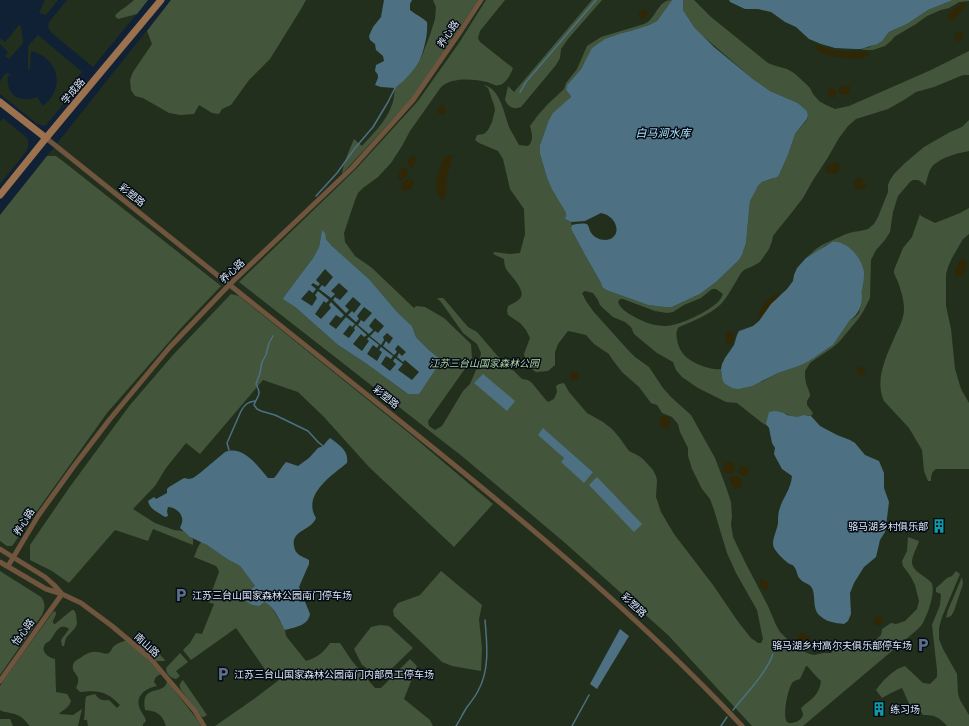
<svg xmlns="http://www.w3.org/2000/svg" width="969" height="726" font-family="'Roboto Serif','Noto Sans SC',serif">
<rect width="100%" height="100%" fill="#102136"/>
<!-- green -->
<path fill="#222f1d" d="M45,0H58L46,15L39,13Z
M67,0H148L93,67L53,34C49,30 47,28 49,22Z
M171,0H969V726H0V215Z
M19,25L21,27L23,43L9,59L5,56L8,52L0,44V38L5,42Z
M38,35L82,72L75,80L79,85L47,124L44,126L40,125L36,123L0,94V81L6,73L11,74L10,76L8,75C5,95 20,104 37,97L43,106C66,88 59,58 31,51L30,69H28V46Z
M3,118L27,138C30,144 28,148 25,153L0,184V122Z"/>
<!-- forest -->
<path fill="#43563b" fill-rule="evenodd" d="M134,0H148L137,14L118,19L115,16C118,11 128,6 134,0Z
M171,0H306L301,9L270,59L249,80L231,105L222,109L219,114L212,113L199,105L194,114L180,115L169,113L143,98L135,96L131,90L130,80L133,72L152,44L147,31Z
M433,0H478L461,26L412,98L342,174C344,161 349,151 354,139L362,146C371,136 387,120 391,107C394,101 394,95 395,88L399,85L421,58L430,35L435,19L436,7Z
M486,0H505L480,31L478,38L480,42L513,68C511,74 506,84 499,85C495,87 492,83 487,82C474,79 452,77 441,87L410,131L402,146L391,163L378,177L363,188L358,193L355,200L344,233L345,242L355,256L372,268L414,308L416,306L425,307L444,318L471,344L472,358L469,363L428,421L429,426L435,430L442,426L463,391L470,384L479,363L481,353L477,344L463,333L441,302L437,298H443L445,300L468,327L477,332L507,367L514,371L522,379L528,380L532,383L545,399L548,402L554,399L557,392L556,386L559,384L564,383L569,392L587,413L603,422L612,429L619,437L629,451L639,456L644,460L653,470L656,476L657,480L656,497L661,512L674,534L713,585L739,623L751,638L758,643H761L763,639L757,610L736,573L727,553L714,510L710,499L702,489L692,469L688,456V448L680,432L678,424L672,417L662,413L657,405L651,403L639,387L622,372L612,359L609,354L594,344L586,335L573,332L568,331L558,344L555,352V365L548,371L536,372L533,370L525,359L524,354L530,338L526,330L520,323L508,315L507,311L508,306C512,304 519,301 521,297C525,289 510,275 506,269C505,266 504,263 504,259L493,254L494,252L510,254L520,253L525,234L524,209L510,189L503,159L498,151L479,143L475,140L477,135L484,134L488,130L492,122L495,110L494,105L488,88L484,85C501,89 504,115 510,129C513,134 516,140 519,145L528,146C534,141 532,133 530,126L538,115L548,104L564,89L566,83L577,69L587,46L601,37L644,24C646,23 648,22 650,20C657,13 660,0 672,0L657,21L649,25L630,31L622,33L584,63L581,69L567,85L566,90L570,95L571,97L548,122L540,145V154L547,178L566,213L565,219L571,222L572,226L571,229L585,255L601,283L602,287L606,290L648,305L672,307L700,294L716,282L739,260L742,255L746,243L750,201L753,194L758,186L762,182L772,179L779,175L788,155L795,134L807,120L808,115L807,111L798,103L770,91L753,79L703,36L694,27L683,10V0H694L711,17L768,63L776,66L787,69L794,73L805,83L810,88L813,94L819,101L826,105L835,109L849,106L931,70L969,51V75H963L934,87L916,92L904,100L888,109L856,119L848,126L839,138L827,159L813,180L803,198L789,216L776,232L773,236L772,241L769,249L760,262L753,266L744,270L741,273C736,281 727,298 721,304C709,315 693,321 679,327C676,331 676,334 677,339C679,355 691,362 705,367C710,368 715,370 721,369L722,378L761,382L778,373L799,366L829,348L833,345L850,320L854,318L859,313L862,298L861,290L863,285L860,262L856,256L851,249L837,242H832L826,245L818,251L806,258L816,249L822,245L846,234L853,232L860,231L868,229L874,224L878,217L888,192V185L890,180L894,174L905,163L924,147L950,132L962,127L969,120V151C958,153 938,158 931,168C928,173 927,180 925,186L923,183L918,180H913L910,182L898,196L893,212L890,232L885,240L876,250L871,260L870,298L864,310L859,318L839,342L832,348L814,360L810,363L805,371V377L806,383L810,394V396L807,401V405L813,413L811,416C806,414 803,417 797,417C793,417 788,415 784,413L766,424L769,427L761,422L737,403L726,402L698,388L682,377L676,370L673,362L657,353L634,334L631,327L625,322L613,317L604,309L600,305L598,300L593,293L585,291L582,293L586,301L593,311L628,350L635,357L649,367L663,388L671,397L691,415L715,458L726,487L731,502L732,516L731,524L733,537L745,562L768,606L776,625L780,632L788,640L800,650L810,654L814,655L824,653H831L836,647L842,645L860,650L876,640L881,635L882,629L891,623L896,624L905,621L917,609L919,601L915,585L911,577L903,566L902,561L907,551L908,537L919,541C917,548 912,555 912,562C912,571 925,576 931,582C936,589 929,611 925,618C924,622 921,626 918,629L803,726H752L668,635L564,542L463,457L239,282L356,169L418,101L459,43ZM322,230L326,239L332,246L369,279L398,313L412,326L416,337L430,351L439,358L408,394L364,362L338,345L295,307L284,299L286,294L313,258L319,247ZM712,289H716L723,294C721,299 718,303 713,306C703,314 678,326 665,326C654,326 643,322 633,316C627,313 620,308 618,302L620,299H623L655,311L667,313L673,312L684,305L701,298ZM543,429H544L593,472L561,462L564,458ZM806,666H807C810,669 812,672 815,675C817,677 819,679 821,681C819,696 811,699 801,708C801,708 803,713 803,714C804,719 792,726 787,722C782,716 788,689 792,683C795,680 797,680 800,679Z
M592,0H602L568,39L561,49L560,58L556,65L521,107C514,110 508,107 505,100L508,86L514,92Z
M953,0H969V1L959,2L949,8L941,10L927,16L916,24L894,37L891,41L885,46L873,50H864L861,49L870,47L886,36L889,32L907,24L928,10Z
M47,156H56L64,162L221,286L182,327L107,413L12,546H7L0,541V215Z
M969,208V234L963,239L952,258L948,267L946,274V306L951,329L955,369L961,389L969,403V469H936C931,472 931,477 931,481H928L924,471L922,450L909,428L884,401C874,380 887,355 895,336C899,327 904,319 904,309C904,297 899,284 894,273V270L903,248L912,237L920,214L921,216L935,223L960,213Z
M231,294L239,296L409,433L493,504L454,547L369,467L324,417L298,392L263,380L200,454L186,443L166,468L155,486L133,509L155,523L174,530L183,531L193,539V545L153,529L148,541L115,530L69,583L52,571L30,560V545L69,488L130,405L173,355Z
M201,542L207,545L227,559L240,566L255,586L264,602H266L271,606L285,630L286,636L306,661C318,657 323,653 330,643H340L352,661L375,688H381L410,659L417,666L404,699L430,720L433,726H215L254,699L279,680L276,676L271,678L236,628L191,660L183,650L190,643L196,633L202,634L214,604L208,602L219,572L218,569L216,566L194,557L198,547Z
M0,571L41,597C46,604 45,608 42,615L0,675Z
M441,571L482,605L479,619L482,648L481,671L452,666L442,662L394,616L393,610L398,603L420,595Z
M956,571L960,574L942,617L939,628V639L943,649L957,674L958,694L960,700L969,715V726H947C939,717 935,715 923,715C920,710 917,708 911,708L902,688L893,692L882,698L876,690C883,680 894,669 905,666L923,683L930,684L937,677V670L932,625L940,605L941,594L936,592V588L947,578L952,576Z
M962,577L963,584L954,611L951,616L946,618L948,610Z
M72,610H74L76,614L77,624L75,628L66,638L64,646H62L61,640L69,629L68,628C58,623 56,633 51,639C50,641 48,642 46,643C39,651 48,658 55,659L56,692L67,694L71,701C69,708 64,709 59,714L73,715L82,709L78,726H30C26,722 23,717 17,715C11,712 5,713 0,710V686L8,674L53,612L55,611L56,613C56,617 52,620 53,623L55,624Z
M380,625L389,626L413,648L381,679L374,673L362,665L354,649L371,627Z
M142,638H144L165,660L164,661H156L139,645C138,642 139,640 142,638Z
M127,640L145,656L161,674C157,676 155,677 154,682L157,686C146,688 134,696 140,709C142,714 145,716 146,721L143,724V726H88L87,720H84C85,716 85,698 86,697C88,695 93,695 95,694C99,700 103,701 109,700L117,708L120,705C107,691 98,690 80,692L76,688C83,673 71,675 73,665C74,661 77,660 80,658C85,655 90,651 97,652C101,652 106,655 109,653C111,651 112,649 113,647C117,643 122,642 127,640Z
M180,653L188,662L176,671L180,676L176,679C170,678 166,673 166,668Z
M183,680L207,715L204,717H202L181,690C179,685 179,684 183,680Z
M167,681L196,718L201,726H166C162,714 157,711 145,710C140,682 165,697 167,681Z
M0,719H10L13,726H0Z"/>
<!-- sand -->
<path fill="#2f2706" d="M963,2L965,3L966,5C962,11 957,16 952,22L948,18C950,7 957,9 963,2Z
M642,9C645,9 647,10 648,12L645,18L642,19H640C638,15 639,12 642,9Z
M954.5 37a4.5 4.5 0 1 1 9 0a4.5 4.5 0 1 1-9 0Z
M817,45C828,49 838,52 850,52C857,52 863,50 869,52V55C866,57 861,59 857,59C854,60 851,58 848,58C839,57 820,57 816,47Z
M843,85L849,86C854,95 843,98 838,91L841,87Z
M827.5 93a4.5 4.5 0 1 1 9 0a4.5 4.5 0 1 1-9 0Z
M441,105H443C446,108 447,112 444,115L439,114C437,111 437,107 441,105Z
M414,155L416,160L413,167L411,168L408,165C407,162 409,158 412,156Z
M449,155H452L453,156C452,161 450,165 449,169C446,178 448,194 443,201C436,195 433,180 439,173L440,167L443,158Z
M835,162L838,163L840,167L837,174L825,172L826,167L831,165Z
M402,168H405C408,169 408,172 407,176L402,180H400L398,179L399,173Z
M860,177L863,180V182L867,186V188L858,189L855,188L854,181L856,179Z
M409,178L414,181L413,185L410,190H403L401,189C401,183 404,181 409,178Z
M963,259L966,260L967,266C965,272 962,280 955,276C954,270 958,262 963,259Z
M778,293H779V296C771,302 767,311 761,319H759C757,309 769,297 778,293Z
M728,332H731L734,335L733,340L730,344H727C725,340 725,335 728,332Z
M856.5 371a4.5 4.5 0 1 1 9 0a4.5 4.5 0 1 1-9 0Z
M571,371L578,373L579,375L578,380L574,381L570,379V377Z
M662,416H667L670,422L669,427L667,429H664L659,424L660,418Z
M723 468a6 6 0 1 1 12 0a6 6 0 1 1-12 0Z
M740,466H745C748,468 749,472 748,476H744L741,475L738,471Z
M732,476H736L741,478L742,485C740,488 738,489 734,488C732,485 729,481 730,477Z
M762,579L766,580L767,581L769,587L767,590C761,589 760,585 760,580Z
M873.5 621a4.5 4.5 0 1 1 9 0a4.5 4.5 0 1 1-9 0Z
M802,633C807,634 811,637 811,643C804,649 794,643 799,634Z"/>
<!-- water -->
<path fill="#4d7182" fill-rule="evenodd" d="M384,0H412L410,4V10C416,15 422,17 427,22C428,33 425,46 421,57C418,66 403,83 395,88L381,87L375,85C378,78 380,76 375,71L376,65L384,61L383,56L376,50L375,44L370,40L369,36L373,27L381,17Z
M672,0H683V10L694,27L714,47L753,79L770,91L798,103L807,111L808,115L807,119L795,134L788,155L779,175L777,177L762,182L758,186L750,201L746,243L742,255L739,260L716,282L700,294L672,307H665L648,305L606,290L602,287L601,283L585,255L571,229L572,225C576,224 585,222 588,225C588,226 590,230 590,231C593,237 599,240 606,240C623,238 618,216 601,213L585,221L571,222L565,219L566,213L552,189L547,178L540,154V145L548,122L553,113L571,97L570,95L566,90L567,85L581,69L592,48L605,39L622,33L630,31L649,25L657,21Z
M729,0H953L928,10L907,24L889,32L882,41L877,44L861,49H855L835,48L821,44L809,39L796,27L785,22L771,12L758,9H745L730,2Z
M322,230L325,233L326,239L332,246L369,279L398,313L412,326L416,337L430,351L439,358L441,361L419,394H408L364,362L338,345L295,307L283,299L286,294L313,258L319,247ZM325,269L333,277L325,287L322,285L319,289L331,298L335,294L331,291L339,283L348,291L340,300L335,297L333,300L346,313L349,310L345,306L353,297L361,304L354,313L352,311L348,315L356,322L359,319L357,316L364,307L372,313L364,322L361,320L358,325L369,334L373,330L369,326L375,318L384,326L378,333L375,331L370,336L381,345L384,340L383,337L387,333L393,338L389,344L386,341L383,346L394,355L397,352L395,349L398,345L406,352L402,356L399,353L397,357L403,362L405,360L419,372L412,380L398,370L403,364L395,358L393,361L396,364L390,371L381,364L386,356L391,359L393,356L381,347L379,350L382,352L377,361L367,354L373,345L377,348L379,345L369,337L367,339L369,341L362,351L353,344L361,334L364,337L367,335L356,325L354,328L355,330L349,338L343,334L350,325L352,327L355,324L346,317L336,329L329,324L336,315L341,318L344,315L331,302L329,305L331,308L321,319L315,314L324,301L326,303L329,300L318,291L315,295L317,298L312,306L301,299L309,290L313,293L316,289L311,285L313,283L318,286L320,284L316,280Z
M832,242C847,240 862,258 864,272C864,275 864,280 863,284C863,286 862,288 862,290C861,292 862,294 862,296C862,306 858,315 850,320L833,345L809,361L799,366L778,373L752,386L738,389L732,388L724,383L722,378L721,369L722,364L725,358L734,345L737,335L739,331L753,326L759,321L771,304L787,289L793,281L794,275L797,268L806,258Z
M483,374L515,401L507,411L474,383Z
M775,411L784,413L787,415L797,417L804,415L811,416L820,426L837,435L850,440L855,443L865,455L879,461L884,473V488L889,502L886,526L885,532L880,540L876,557L864,567L854,583L850,593L851,614L848,621L844,624C835,623 826,622 819,615C812,608 816,596 812,588C809,583 803,583 800,579C797,576 797,571 795,568C793,564 791,565 788,563C783,559 773,550 773,544C773,537 777,530 778,523C778,519 778,514 779,511C782,498 791,490 792,476L782,469L776,458L774,454L775,448L772,443L769,428L766,424L769,412Z
M543,428L593,472L584,483L561,462L564,458L538,435Z
M330,438C339,445 349,450 347,463C331,476 302,495 316,518C311,531 291,530 294,546C295,555 302,556 309,560V564L299,587L310,614C308,626 295,627 285,630C280,622 274,605 264,602L259,606C252,605 248,604 244,598L247,593L255,586L240,566L227,559L207,545L190,537L180,528C181,525 183,522 182,518C181,512 174,507 168,507L167,511L168,516L165,517C158,512 150,510 148,501L154,497L156,499L167,493V489L169,487L184,478L189,479L193,478L200,473L225,452C243,445 258,466 268,478H274C279,473 281,467 286,462L298,466L309,458L318,448L323,446L327,441Z
M597,477L642,524L634,532L589,485Z
M620,629L629,636L597,689L590,684Z"/>
<g fill="none" stroke-linecap="round" stroke-linejoin="round">
<!-- stream -->
<path stroke="#4d7182" stroke-width="1.5" d="M520,92L526,82L596,0
M316,196L337,173L355,148L373,127L388,102L395,88
M273,336L269,343L266,355L262,362L260,373L256,384C262,396 258,394 254,405L257,409L261,411L275,415L308,431L318,442L323,446
M229,450L227,443L241,411C245,404 248,402 255,401
M775,645V644
M733,710C746,694 767,672 773,654
M456,726C460,720 463,713 467,707C471,702 475,697 478,691C490,670 487,644 485,620
M572,726L589,695
M721,726L727,717"/>
<!-- street -->
<path stroke="#6f543e" stroke-width="5" d="M46,138C159,229 273,319 386,410C510,509 633,610 742,726
M0,549L45,577L54,585L62,594L46,589L0,562
M8,566L38,516L74,466L110,419L169,348L229,285L352,168L388,128L413,100L462,29L481,0
M0,681L62,594L81,603L112,626L150,658L195,711L204,726"/>
<!-- secondary -->
<path stroke="#9c714d" stroke-width="7" d="M0,102L46,138
M0,195L46,138L161,0"/>
</g>
<!-- icons -->
<defs>
<symbol id="building-bare" viewBox="-9 -9 18 18"><path d="M-4-6H4V6H1V3H-1V6H-4ZM-2.5-4.3h1.7v1.8h-1.7ZM.8-4.3h1.7v1.8H.8ZM-2.5-1h1.7V.8h-1.7ZM.8-1h1.7V.8H.8Z" fill="#0f9aa8" stroke="#040b14" stroke-width="2.5" paint-order="stroke"/></symbol>
<symbol id="parking-bare" viewBox="-9 -9 18 18"><path d="M-3.5-5.5H1a3.5 3.5 0 0 1 0 7H-1V5.5H-3.5ZM-1-3.4V-.6H.8a1.4 1.4 0 0 0 0-2.8Z" fill="#5c6f8a" stroke="#040b14" stroke-width="2.5" paint-order="stroke"/></symbol>
</defs>
<g fill-rule="evenodd">
<use href="#building-bare" x="929" y="516" width="20" height="20"/>
<use href="#parking-bare" x="171" y="585" width="20" height="20"/>
<use href="#parking-bare" x="913" y="635" width="20" height="20"/>
<use href="#parking-bare" x="213" y="664" width="20" height="20"/>
<use href="#building-bare" x="869" y="699" width="20" height="20"/>
</g>
<g text-anchor="middle" dominant-baseline="central" stroke-width="3" stroke-linejoin="round" paint-order="stroke">
<!-- street labels -->
<g font-size="10" fill="#dbe7f5" stroke="#040b14">
<text transform="translate(448 34) rotate(-56)">养心路</text>
<text transform="translate(73 91) rotate(-50)">学成路</text>
<text transform="translate(132 195) rotate(39)">彩塑路</text>
<text transform="translate(232 271) rotate(-43)">养心路</text>
<text transform="translate(386 397) rotate(39)">彩塑路</text>
<text transform="translate(24 522) rotate(-58)">养心路</text>
<text transform="translate(634 605) rotate(43)">彩塑路</text>
<text transform="translate(23 632) rotate(-54)">怡心路</text>
<text transform="translate(147 645) rotate(42)">南山路</text>
</g>
<!-- park labels -->
<g font-size="10" font-style="italic" fill="#b0d4a0" stroke="#040b14">
<text x="484" y="363">江苏三台山国家森林公园</text>
</g>
<!-- poi labels -->
<g font-size="10" fill="#dbe7f5" stroke="#040b14" text-anchor="start">
<text x="928" y="526" text-anchor="end">骆马湖乡村俱乐部</text>
<text x="192" y="595">江苏三台山国家森林公园南门停车场</text>
<text x="912" y="645" text-anchor="end">骆马湖乡村高尔夫俱乐部停车场</text>
<text x="234" y="674">江苏三台山国家森林公园南门内部员工停车场</text>
<text x="890" y="709">练习场</text>
</g>
<!-- water labels -->
<g font-size="11" font-style="italic" fill="#b0e4fd" stroke="#040b14">
<text x="663" y="133">白马涧水库</text>
</g>
</g>
</svg>
